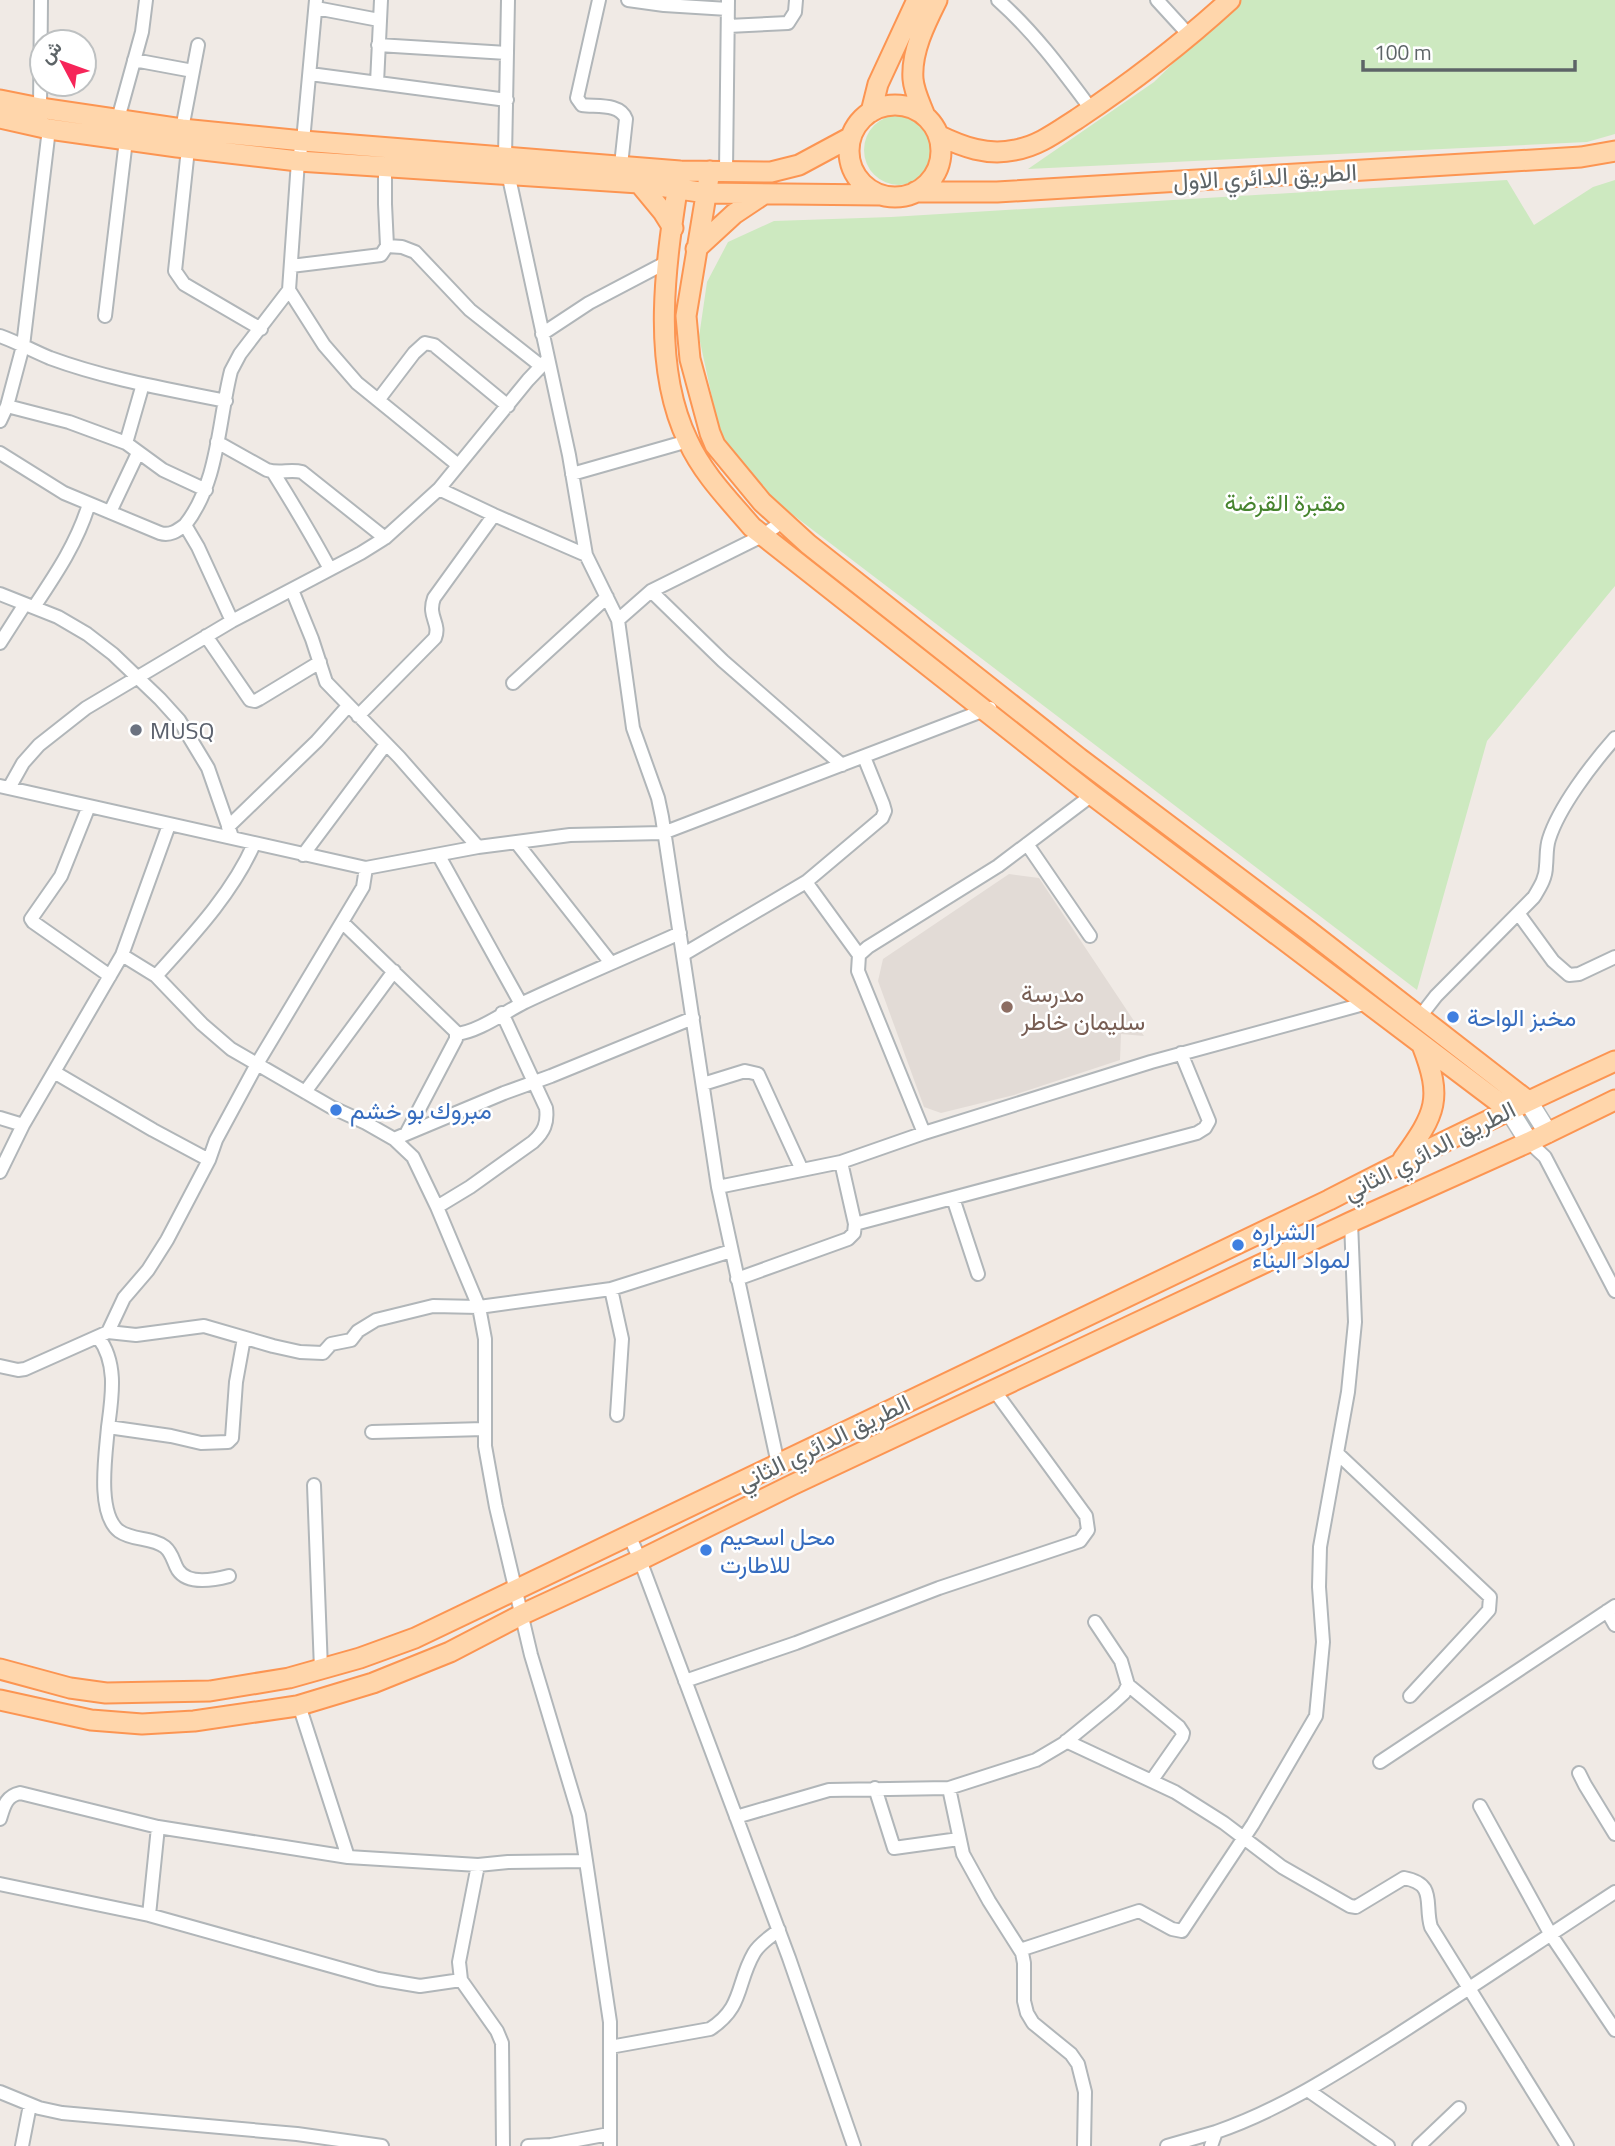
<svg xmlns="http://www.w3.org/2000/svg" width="1615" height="2146" font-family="'Titillium Web',Vazirmatn,sans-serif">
<rect width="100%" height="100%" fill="#f0eae5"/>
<!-- education -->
<path fill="#e2dbd6" d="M1009,874L1039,878L1144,1036L1121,1034L1120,1060L1014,1095L941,1113L924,1107L878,981L883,959Z"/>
<!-- green -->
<path fill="#cde9c0" d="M1238,0H1615V134L1587,142L1028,169L1154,82Z
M864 150a35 35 0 1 1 70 0a35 35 0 1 1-70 0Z
M1507,180L1534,225L1593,187L1615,180V586L1487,741L1417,990L759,489L721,439L699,337L707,282L728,242L774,221L891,217Z"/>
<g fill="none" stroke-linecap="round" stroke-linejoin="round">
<defs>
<path id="minor" d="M508,0L505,157L508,173L569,455L586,555L618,620L633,728L658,798L662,817L718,1187L778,1464
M599,0L577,98L582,105C597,107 620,103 626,119L621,165
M628,0L664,5L728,9
M998,0C1035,33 1062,70 1091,109
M1157,0L1189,35
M316,8L379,20
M728,26L788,23L795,12L796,0
M378,45L507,53
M134,60L193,71
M310,74L507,100
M377,83L381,0
M40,108L41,0
M118,119L142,32L146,0
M182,129L198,45
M188,149L175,271L184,284L261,329
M726,171L728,0
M387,246L402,247L415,252L470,310L541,366
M291,266L381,255L387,246L385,204V167
M289,290L324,345L357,383L458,465
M105,316L126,140
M542,334L589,303L669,261
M0,336C17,342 33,351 50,358C107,379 167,389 226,401
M379,399L414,353L425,343L434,345L508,406
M7,406L69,422L126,443L143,384
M0,421L7,406L23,346L49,129
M217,442L267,470C279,474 290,469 302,472L385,538
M126,443L163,470L206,490
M0,453L64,493L160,533C170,536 177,531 185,525
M273,472C293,504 312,536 330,569
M572,474L688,441
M439,489L494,515L586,555
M110,512L138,453
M292,590L312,639L326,682L399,757L478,847
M651,591L723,661L842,765
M0,594L58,617L87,634L113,654L160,699L179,720L208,768L232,837
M34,607C56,574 77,543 89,504
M618,620L651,591L762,536L782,522
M232,621L198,547L185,525C219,482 218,422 231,371L240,354L289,290L298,161L303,141L316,0
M206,636L250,700L255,701L259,699L320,662
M0,643L25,604
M513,683L607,597
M358,716L435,638C441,623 427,617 434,598L494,515
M0,786L366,868L478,847L570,835L663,833L990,708
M9,788L23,763L39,745L86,708L232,621L361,553L385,538L439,489L528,380L547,360
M89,806L61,876L31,919L33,922L110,976
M228,827L317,741L348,706
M516,842L611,963
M1027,844L1090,936
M303,855L386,744
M439,856L521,1004
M806,882L859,955
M1518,913L1553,961L1569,975L1579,974L1615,957
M342,922L456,1032V1039L406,1134
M684,954L806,882L882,818L885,811L883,804L864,757
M122,955L156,976L202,1024L231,1049L331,1107L366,1123L394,1139L413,1157L437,1207L479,1307L485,1339V1446L496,1507L531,1655L579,1815L586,1861L610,2022V2146
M156,976C192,936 232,894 254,844
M1419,1018L1436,996L1534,897C1540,887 1546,878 1546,866C1547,857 1546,848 1549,839C1559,807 1592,764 1615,738
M456,1034C478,1032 505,1012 525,1002C576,978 629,956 680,933
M54,1072L153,1130L209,1160
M703,1084L745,1071L758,1074L802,1170
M305,1092L394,971
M0,1118L23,1125
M924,1133L858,971L859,955L868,947L998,866L1092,795
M394,1139L504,1093L551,1076L693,1018
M1529,1142L1545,1157L1615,1291
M841,1162L855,1224L1197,1133L1205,1128L1209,1121L1181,1053
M0,1172L23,1125L122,955L169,825
M718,1187L841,1162L924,1133L1151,1062L1371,1002
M953,1198L978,1274
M437,1207L470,1187L533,1142C544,1132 548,1123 546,1108L502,1013
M737,1279L848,1239L854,1233L855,1224
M611,1289L622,1339L617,1415
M108,1332L136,1335L204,1326L273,1346L300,1352L323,1353L331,1344L351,1340L358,1331L376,1320L433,1306L479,1307L611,1289L731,1251
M98,1337C118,1363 112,1397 108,1427L171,1436L201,1443L228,1442L232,1438L236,1382L244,1338
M0,1366L18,1370L25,1369L108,1332L124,1298L148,1270L167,1240L209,1160L216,1140L257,1064L363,887L366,868
M108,1427C106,1453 96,1513 119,1531C133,1541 152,1537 165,1547C173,1554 173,1562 178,1570C188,1585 214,1580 229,1576
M372,1432L484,1429
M1337,1453L1490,1597L1489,1610L1481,1619L1410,1696
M314,1485L321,1669
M629,1535L640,1560L789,1958L854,2146
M1607,1611L1615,1625
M685,1681L796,1643L939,1588L1080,1541L1088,1530L1086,1516L994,1390
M1128,1685L1179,1727L1183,1733L1182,1737L1152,1780
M299,1705L348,1857
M1066,1741L1175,1792L1224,1823L1282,1867L1350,1906L1356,1907L1404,1878C1437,1884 1424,1904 1431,1927L1567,2146
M1380,1762L1615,1606
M1579,1773L1585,1785L1615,1834
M875,1788L894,1848L959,1839
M949,1788L963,1854L989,1901L1022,1953L1024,1963V2001L1027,2013L1033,2023L1071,2054L1078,2064L1085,2092L1084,2146
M1480,1806L1551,1935L1615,2030
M736,1817L829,1790L949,1788L1036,1760L1063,1744L1112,1704L1124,1693L1128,1685L1121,1661L1095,1622
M0,1819C4,1806 6,1796 20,1793L158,1827L348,1857L478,1865L508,1862L586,1861
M478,1865L459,1962L461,1980L497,2031L502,2043L503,2146
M0,1884L149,1915L378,1979L420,1986L461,1980
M149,1915L158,1827
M1020,1950L1139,1911L1172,1929L1182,1931L1253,1824L1316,1716L1323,1642L1319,1587L1320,1547L1348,1392L1355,1322L1351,1222
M610,2047L710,2029C744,2007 736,1984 754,1953C759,1944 770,1937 779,1930
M1309,2091L1388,2146
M0,2092L39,2108L62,2113L297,2134L382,2146
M1216,2132C1280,2110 1335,2074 1391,2039C1466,1991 1540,1941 1615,1892
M22,2146L30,2105
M528,2146L551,2145L609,2134
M1167,2146L1216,2132L1211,2146
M1419,2146L1459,2108"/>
<path id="secondary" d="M1528,1101L1548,1133
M1509,1110L1529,1142"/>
<path id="primary" d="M0,100L40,108L182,129L303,141L680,171L771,172L799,165L851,137
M849 151a46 46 0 1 1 92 0a46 46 0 1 1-92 0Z
M871,112L878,84L917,0
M925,116C921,105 914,92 913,79C911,52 925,24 937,0
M0,118L49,129L177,147L298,161L639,183L706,193L880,195
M938,135C963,147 987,156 1015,150C1039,146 1058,131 1077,119C1131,83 1183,43 1230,0
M680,171C667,255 649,361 688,441C703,474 729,500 752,527L1092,795L1509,1110
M710,171L686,316L690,359L710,433L715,445L762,502L808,544L1079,758L1309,931L1528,1101
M639,183L663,212L673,228
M915,192H997L1581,157L1615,151
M696,249L734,214L764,194
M1403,1159C1436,1113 1443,1099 1422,1045
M0,1669L70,1688L106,1693L210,1691L289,1678L360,1658L415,1638L1329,1200C1423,1151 1519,1105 1615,1061
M0,1700L91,1720L142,1724L194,1721L297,1706L373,1683L450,1652L523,1614L640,1560L792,1485L1351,1222L1529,1142L1615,1100"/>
</defs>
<!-- minor casing -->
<use href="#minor" stroke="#b1b6b9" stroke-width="16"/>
<!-- secondary casing -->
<use href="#secondary" stroke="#b1b8bb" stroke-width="21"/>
<!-- primary casing -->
<use href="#primary" stroke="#fc9552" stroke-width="23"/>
<!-- minor -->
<use href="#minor" stroke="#fff" stroke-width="12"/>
<!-- secondary -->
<use href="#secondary" stroke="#fff" stroke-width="18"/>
<!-- primary -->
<use href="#primary" stroke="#ffd6ab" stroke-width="19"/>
</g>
<!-- markers -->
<circle fill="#6b7280" stroke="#fff" stroke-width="2.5" cx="136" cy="730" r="7"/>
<circle fill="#8d6e63" stroke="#fff" stroke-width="2.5" cx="1007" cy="1007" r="7"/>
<g fill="#3f7fe0" stroke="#fff" stroke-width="2.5">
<circle cx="1453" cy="1017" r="7"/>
<circle cx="336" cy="1110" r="7"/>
<circle cx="1238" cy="1245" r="7"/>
<circle cx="706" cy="1550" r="7"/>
</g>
<g text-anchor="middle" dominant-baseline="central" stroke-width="5" stroke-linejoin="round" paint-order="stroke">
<!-- street labels -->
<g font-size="24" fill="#5d6467" stroke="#fff">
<text transform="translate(1265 176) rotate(-3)">الطريق الدائري الاول</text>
<text transform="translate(1429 1150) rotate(-27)">الطريق الدائري الثاني</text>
<text transform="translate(823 1442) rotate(-26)">الطريق الدائري الثاني</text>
</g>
<!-- park labels -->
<g font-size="24" fill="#46842e" stroke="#fff">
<text x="1285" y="502">مقبرة القرضة</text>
</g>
<!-- worship labels -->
<g font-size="24" fill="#5b616d" stroke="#fff" text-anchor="start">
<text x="150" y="730">MUSQ</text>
</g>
<!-- education labels -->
<g font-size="24" fill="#785e54" stroke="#fff" text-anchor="start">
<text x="1021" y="993">مدرسة<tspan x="1021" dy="28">سليمان خاطر</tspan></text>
</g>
<!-- shop labels -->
<g font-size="24" fill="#366cbe" stroke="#fff" text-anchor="start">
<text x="1467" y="1017">مخبز الواحة</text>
<text x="350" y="1110">مبروك بو خشم</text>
<text x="1252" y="1231">الشراره<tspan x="1252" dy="28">لمواد البناء</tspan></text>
<text x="720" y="1536">محل اسحيم<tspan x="720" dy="28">للاطارت</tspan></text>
</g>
</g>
<!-- north arrow -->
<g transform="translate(63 63) rotate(311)"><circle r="33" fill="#ffffff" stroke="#bec1c2" stroke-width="2"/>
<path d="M0-5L12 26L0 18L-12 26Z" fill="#f62559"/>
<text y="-10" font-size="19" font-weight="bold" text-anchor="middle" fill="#5d6467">ش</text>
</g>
<!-- scale -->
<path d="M1363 60v10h212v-10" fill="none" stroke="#5d6467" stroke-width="3.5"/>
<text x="1374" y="60" font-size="21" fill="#5d6467" stroke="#ffffff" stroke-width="5" paint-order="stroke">100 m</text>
</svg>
